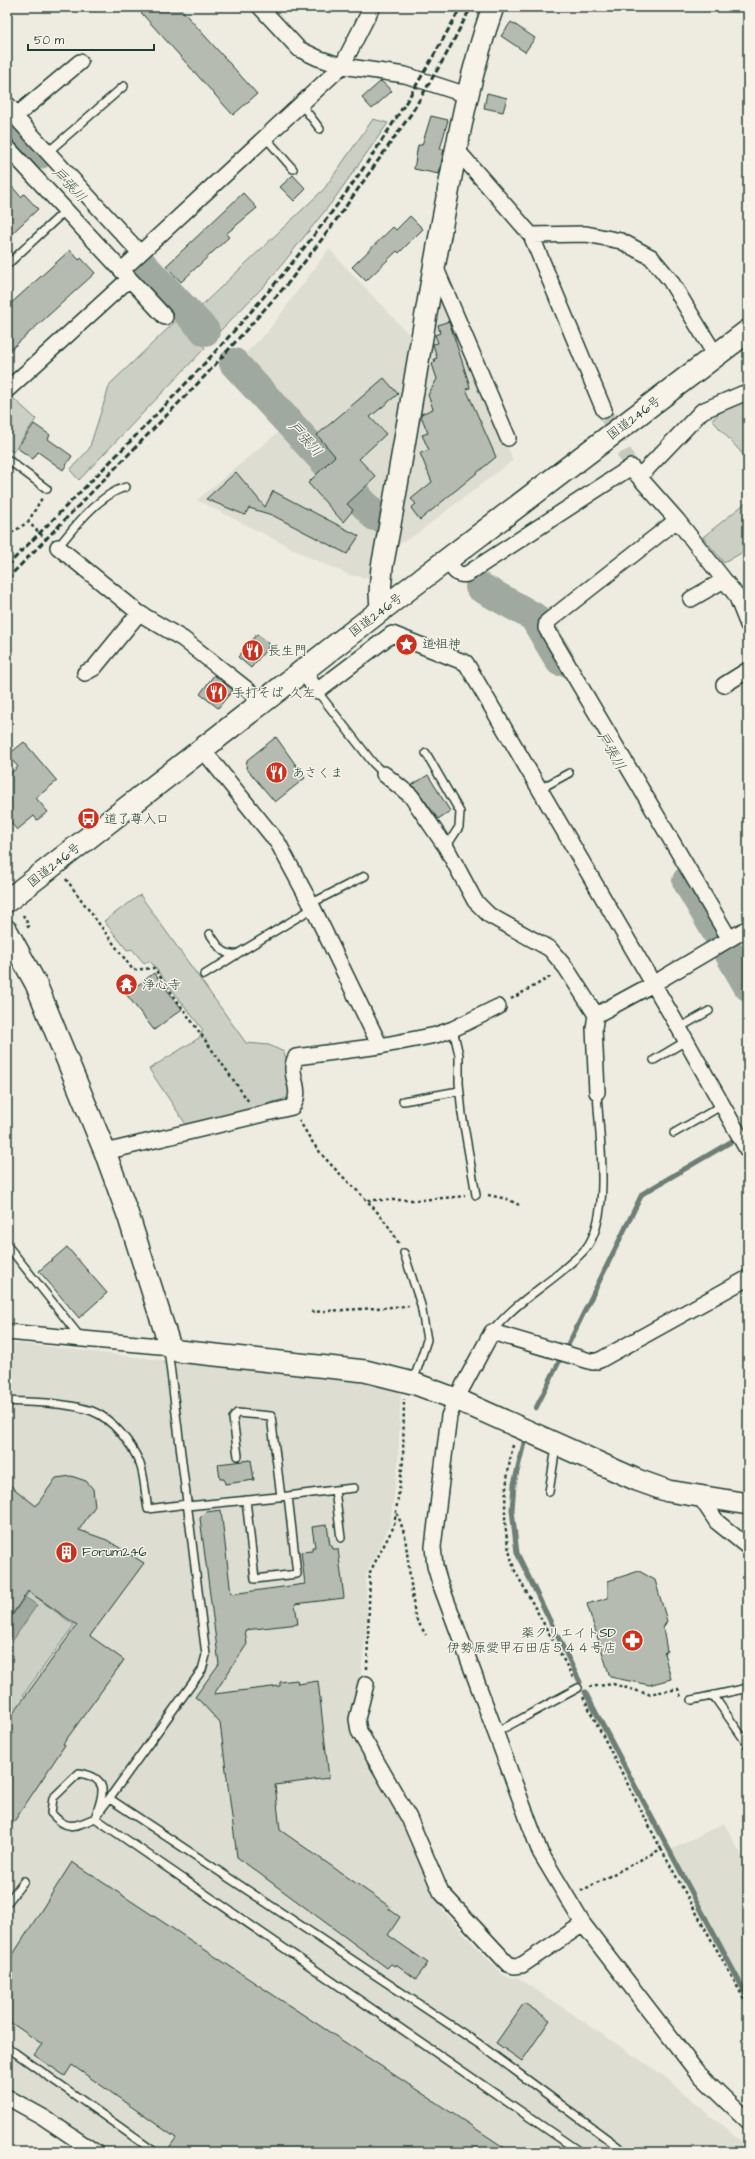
<svg xmlns="http://www.w3.org/2000/svg" width="755" height="2159" font-family="'Architects Daughter','Klee One',sans-serif">
<rect width="100%" height="100%" fill="#eeece1"/>
<filter id="ink" filterUnits="userSpaceOnUse"><feTurbulence type="fractalNoise" baseFrequency=".025" numOctaves="2"/><feDisplacementMap in="SourceGraphic" scale="8" xChannelSelector="R" yChannelSelector="G"/><feConvolveMatrix kernelMatrix="1 2 1 2 8 2 1 2 1" color-interpolation-filters="sRGB"/></filter>
<g filter="url(#ink)">
<!-- built -->
<path fill="#ddddd2" d="M329,249L413,339L441,289L513,460L415,535L396,546L375,548L370,578L349,575L309,557L197,500L293,420L237,362L268,331Z
M7,1342L393,1387L401,1391L398,1464L390,1525L366,1575L367,1626L358,1694V1734L444,1912L502,1974L511,1978L517,1977L664,2076L744,2144L748,2139V2152H102L7,2090Z
M724,1823L748,1868V1993L670,1850Z"/>
<!-- green -->
<path fill="#cccfc4" stroke="#76867c" d="M373,119L388,123L332,202L268,282L220,331L199,308L324,189Z
M179,318L205,348L79,480L70,470L89,449L110,384Z
M11,396L36,419L13,452L7,448V399Z
M748,400V460L712,420L723,410Z
M748,501V549L724,563L703,537Z
M140,895L246,1043L269,1045L284,1052L296,1086L291,1097L187,1126L149,1069L199,1038L203,1030L150,961L144,963L132,949L127,950L104,921Z
M29,1592L74,1625L23,1695L52,1715L44,1726L7,1702V1619L13,1615Z"/>
<!-- water -->
<path fill="#9fa99f" stroke="#6c7e74" d="M25,1597L37,1605L7,1649V1619L13,1615Z"/>
<g fill="none" stroke-linecap="round" stroke-linejoin="round">
<!-- stream -->
<path stroke="#6c7e74" stroke-width="5" d="M567,1347L642,1194L734,1140
M536,1408L561,1358
M524,1443L514,1484L512,1510L517,1553L580,1682
M585,1692L748,1998"/>
<!-- river -->
<path stroke="#9fa99f" stroke-width="30" d="M7,118L40,154
M138,260L205,331
M234,363L375,516
M480,587L534,617L560,661
M687,881L720,938
M725,946L748,986"/>
</g>
<!-- building -->
<path fill="#b5bbb0" stroke="#1f3d34" d="M136,7H179L257,94L233,115Z
M511,22L535,38L525,52L501,36Z
M381,81L392,91L372,109L362,98Z
M487,93L507,98L503,112L484,108Z
M431,116L448,120L440,149H444L439,174L414,169L418,145H422Z
M293,175L306,189L294,201L280,187Z
M7,181L21,197L24,194L38,209L7,238Z
M243,193L257,208L226,234L229,237L181,282L166,266Z
M410,216L423,229L399,253L397,251L366,281L352,267L393,227L396,230Z
M70,250L79,260L81,258L95,273L7,353V307Z
M449,321L469,383L470,388L466,389L496,457L420,520L411,508L416,504L411,499L432,482L420,453L429,450L422,435L428,433L421,416V414L433,409L428,395L437,379L432,364L435,362L434,359L437,358L433,344L438,343L435,335L440,333L438,325Z
M384,378L398,394L370,417L386,434L359,459L376,477L347,504L353,510L343,522L308,483L335,456L317,435Z
M34,424L50,435L48,439L72,456L63,470L38,452L33,459L17,448Z
M236,472L265,507L273,491L359,536L347,554L272,515L249,508L245,515L206,499Z
M257,634L270,645L251,668L238,657Z
M214,675L233,690L218,708L200,694Z
M276,737L305,778L275,802L246,768L247,760Z
M24,742L57,781L36,798L48,812L37,820L34,816L17,830L7,818V776L18,767L8,755Z
M428,775L450,811L438,819L418,791L412,785Z
M154,973L182,1009L154,1030L126,994Z
M67,1247L107,1293L79,1318L39,1271Z
M251,1460L254,1480L225,1484L224,1479H220L218,1464Z
M71,1476L86,1481L93,1489L95,1506L79,1530L107,1540L144,1563L90,1636L124,1660L63,1744L65,1745L7,1832V1707L14,1712L77,1625L28,1591L7,1622V1483L36,1506L56,1478Z
M221,1510L231,1594L305,1584L301,1552L312,1551V1547H315L312,1527L327,1525L330,1545H332L333,1549H338L344,1598L295,1604L298,1624L245,1630L247,1644L214,1694L280,1686V1682L297,1680L298,1684L318,1681L329,1778L275,1785L280,1830L390,1907L389,1909L400,1917L388,1935L428,1963L416,1979L396,1964L395,1966L391,1964L387,1968L237,1857L220,1723L201,1702L195,1697L219,1664L200,1518L206,1512Z
M639,1571L655,1580L667,1621L663,1628L667,1651L664,1653L671,1679L649,1685L610,1677L587,1604L608,1598V1581Z
M72,1862L511,2152H166L176,2138L72,2065L65,2076L34,2055L42,2044L7,2020V1964Z
M524,2003L550,2020L522,2061L496,2043Z"/>
<g fill="none" stroke-linecap="round" stroke-linejoin="round">
<!-- street-tunnel -->
<path stroke="#c5c9be" stroke-width="15" stroke-dasharray="15 8" stroke-linecap="butt" d="M604,410L631,467"/>
<defs>
<path id="lane" d="M301,104L320,129
M265,137L293,169
M48,152L124,86
M7,265L66,210
M7,459L47,489
M58,547C75,526 100,494 126,487
M317,691L373,763L384,774
M426,753L460,812L459,827L446,847
M540,789L569,773
M310,904L365,876
M210,934C218,945 222,956 237,954L313,908
M204,975L236,955
M679,1028L709,1011
M453,1029L459,1055V1083L462,1114L476,1195
M654,1060L686,1041
M403,1101L459,1091
M674,1133L723,1105
M7,1245L81,1338
M404,1253L421,1305L427,1340L413,1382
M492,1332C513,1305 538,1291 563,1270C571,1262 583,1254 589,1244C611,1207 599,1136 597,1092
M168,1349L206,1655L202,1670L95,1818C74,1827 67,1831 51,1813L53,1798L79,1773C111,1778 103,1795 95,1818L580,2152
M7,1401C34,1403 66,1402 92,1411C113,1419 132,1444 140,1464C145,1477 145,1495 148,1509L187,1504
M238,1456L233,1418L237,1413L271,1416L281,1497
M335,1490L354,1488
M549,1492L556,1447
M288,1496L335,1490L341,1538
M187,1506L288,1496L297,1574L255,1579L246,1500
M713,1695L748,1745
M692,1700L748,1688
M495,1733L578,1688
M110,1799L479,2044L625,2152
M7,1903L24,1881
M7,2047L155,2152
M743,2152L748,2145"/>
<path id="street" d="M260,7L299,49L318,58L342,66L405,75L467,95
M7,104L17,115L80,62
M17,115L20,122L140,253
M7,147L165,317
M456,149L531,235L604,410
M531,235L586,234L621,241L651,257L670,280L716,356
M434,264L508,438
M122,270L342,66L372,7
M7,390L129,279
M748,393L742,394L702,411L639,477L677,520L736,595L748,625
M677,520L547,622L546,628L729,938
M58,547L139,613L183,639L263,702
M448,561C453,568 456,577 467,574L631,467L639,477
M691,599L724,580
M303,671L317,691L392,634L466,663L679,1028L748,1151
M85,673L94,668L139,613
M724,685L748,670
M203,750L278,843L313,908L380,1046L436,1035L453,1029L498,1007
M384,774L411,796L446,847L475,901L489,915L550,949L566,968L596,1015L653,984L748,928
M596,1015L594,1028L597,1092
M105,1152L292,1107C305,1089 286,1075 296,1057L380,1046
M748,1278L600,1360L593,1362L492,1332L456,1399L449,1416L433,1547L435,1566L440,1583L540,1852L583,1924L697,2072L748,2121
M7,1332L170,1347
M701,1498L717,1522L748,1547
M366,1684L357,1719L359,1731L409,1818L441,1892L508,1964L514,1966L522,1965L583,1924
M7,2097L43,2117L95,2152"/>
<path id="secondary" d="M381,610L380,593L382,567C406,444 423,320 447,198C459,133 471,69 493,7
M7,931L36,984L105,1152L129,1218L170,1347L178,1351L365,1371L413,1383L456,1399L637,1480L668,1491L748,1504"/>
<path id="highway" d="M7,901L381,610L748,331"/>
</defs>
<!-- lane casing -->
<use href="#lane" stroke="#1f3d34" stroke-width="10"/>
<!-- street casing -->
<use href="#street" stroke="#1f3d34" stroke-width="18"/>
<!-- secondary casing -->
<use href="#secondary" stroke="#1f3d34" stroke-width="24"/>
<!-- highway casing -->
<use href="#highway" stroke="#1f3d34" stroke-width="25"/>
<!-- path -->
<path stroke="#1f3d34" stroke-width="2.5" stroke-dasharray="3 3" stroke-linecap="butt" d="M28,522L42,498
M7,536L28,522L46,539
M66,879L133,970L154,968L249,1102
M23,915L29,926L26,928
M511,999L552,976
M299,1120C305,1130 311,1141 319,1151C345,1183 380,1206 399,1244
M488,1195L507,1199L519,1205
M368,1200H421L465,1196
M311,1312L409,1306
M513,1445C504,1488 500,1529 515,1571L574,1679
M396,1514L398,1515L405,1536L415,1617L426,1635
M367,1669L370,1572L394,1526L403,1461L404,1399
M589,1687L613,1684L648,1694L678,1689L681,1697
M661,1849L748,2006
M581,1891L661,1849L583,1697"/>
<!-- lane -->
<use href="#lane" stroke="#f7f3e8" stroke-width="7"/>
<!-- street -->
<use href="#street" stroke="#f7f3e8" stroke-width="15"/>
<!-- secondary -->
<use href="#secondary" stroke="#f7f3e8" stroke-width="21"/>
<!-- highway -->
<use href="#highway" stroke="#f7f3e8" stroke-width="22"/>
<!-- rail -->
<path stroke="#1f3d34" stroke-width="3" stroke-dasharray="6 3" stroke-linecap="butt" d="M7,566C114,457 225,351 318,230C373,160 418,85 461,7
M7,579L204,377L289,282L329,230L411,114L446,55L471,7"/>
</g>
</g>
<!-- icons -->
<defs>
<symbol id="sight-disc" viewBox="-11 -11 22 22"><circle r="9.5" fill="#c8321e" stroke="#f7f3e8"/><path d="M0-6L1.8-2.2L6-1.7L2.9 1.2L3.7 5.4L0 3.3L-3.7 5.4L-2.9 1.2L-6-1.7L-1.8-2.2Z" fill="#fff"/></symbol>
<symbol id="restaurant-disc" viewBox="-11 -11 22 22"><circle r="9.5" fill="#c8321e" stroke="#f7f3e8"/><path d="M-5-6h1v4h1v-4h1v4h1v-4h1v5L-1.5 .5V6h-2V.5L-5-1ZM5-6V6H3V1.5H1.5Q1.5-4 5-6Z" fill="#fff"/></symbol>
<symbol id="bus-disc" viewBox="-11 -11 22 22"><circle r="9.5" fill="#c8321e" stroke="#f7f3e8"/><path d="M-5-6H5V4H4V6H2V4H-2V6H-4V4H-5ZM-3.5-4V0h7V-4ZM-3.5 1.2v1.5H-2V1.2ZM2 1.2v1.5H3.5V1.2Z" fill="#fff"/></symbol>
<symbol id="temple-disc" viewBox="-11 -11 22 22"><circle r="9.5" fill="#c8321e" stroke="#f7f3e8"/><path d="M0-6L5-2H3V0L6.5 2.5H4V6H1.5V3h-3V6H-4V2.5H-6.5L-3 0V-2H-5Z" fill="#fff"/></symbol>
<symbol id="building-disc" viewBox="-11 -11 22 22"><circle r="9.5" fill="#c8321e" stroke="#f7f3e8"/><path d="M-4-6H4V6H1V3H-1V6H-4ZM-2.5-4.3h1.7v1.8h-1.7ZM.8-4.3h1.7v1.8H.8ZM-2.5-1h1.7V.8h-1.7ZM.8-1h1.7V.8H.8Z" fill="#fff"/></symbol>
<symbol id="pharmacy-disc" viewBox="-11 -11 22 22"><circle r="9.5" fill="#c8321e" stroke="#f7f3e8"/><path d="M-2-6h4v4h4v4h-4v4h-4v-4h-4v-4h4Z" fill="#fff"/></symbol>
</defs>
<g fill-rule="evenodd">
<use href="#sight-disc" x="394" y="632" width="25" height="25"/>
<use href="#restaurant-disc" x="240" y="638" width="25" height="25"/>
<use href="#restaurant-disc" x="204" y="680" width="25" height="25"/>
<use href="#restaurant-disc" x="264" y="760" width="25" height="25"/>
<use href="#bus-disc" x="76" y="806" width="25" height="25"/>
<use href="#temple-disc" x="114" y="972" width="25" height="25"/>
<use href="#building-disc" x="54" y="1540" width="25" height="25"/>
<use href="#pharmacy-disc" x="620" y="1628" width="25" height="25"/>
</g>
<g text-anchor="middle" dominant-baseline="central" stroke-width="3" stroke-linejoin="round" paint-order="stroke">
<!-- street labels -->
<g font-size="13" fill="#1f3d34" stroke="#f7f3e8">
<text transform="translate(634 418) rotate(-37)">国道246号</text>
<text transform="translate(376 615) rotate(-37)">国道246号</text>
<text transform="translate(54 865) rotate(-38)">国道246号</text>
</g>
<!-- poi labels -->
<g font-size="13" fill="#1f3d34" stroke="#f7f3e8" text-anchor="start">
<text x="422" y="644">道祖神</text>
<text x="268" y="651">長生門</text>
<text x="232" y="693">手打そば 久左</text>
<text x="292" y="773">あさくま</text>
<text x="104" y="819">道了尊入口</text>
<text x="142" y="985">浄心寺</text>
<text x="82" y="1552">Forum246</text>
<text x="616" y="1633" text-anchor="end">薬クリエイトSD<tspan x="616" dy="15">伊勢原愛甲石田店５４４号店</tspan></text>
</g>
<!-- water labels -->
<g font-size="14" font-style="italic" fill="#3f584f" stroke="#f7f3e8">
<text transform="translate(69 185) rotate(47)">戸張川</text>
<text transform="translate(305 439) rotate(48)">戸張川</text>
<text transform="translate(611 751) rotate(60)">戸張川</text>
</g>
</g>
<!-- margin -->
<rect width="755" height="2159" fill="none" stroke="#f7f3e8" stroke-width="24"/>
<rect x="12" y="12" width="731" height="2135" fill="none" stroke="#1f3d34" stroke-width="1.5" filter="url(#ink)"/>
<!-- scale -->
<path d="M28 44v6h126v-6" fill="none" stroke="#1f3d34" stroke-width="2"/>
<text x="34" y="44" font-size="12" fill="#1f3d34" stroke="#f7f3e8" stroke-width="3" paint-order="stroke">50 m</text>
</svg>
